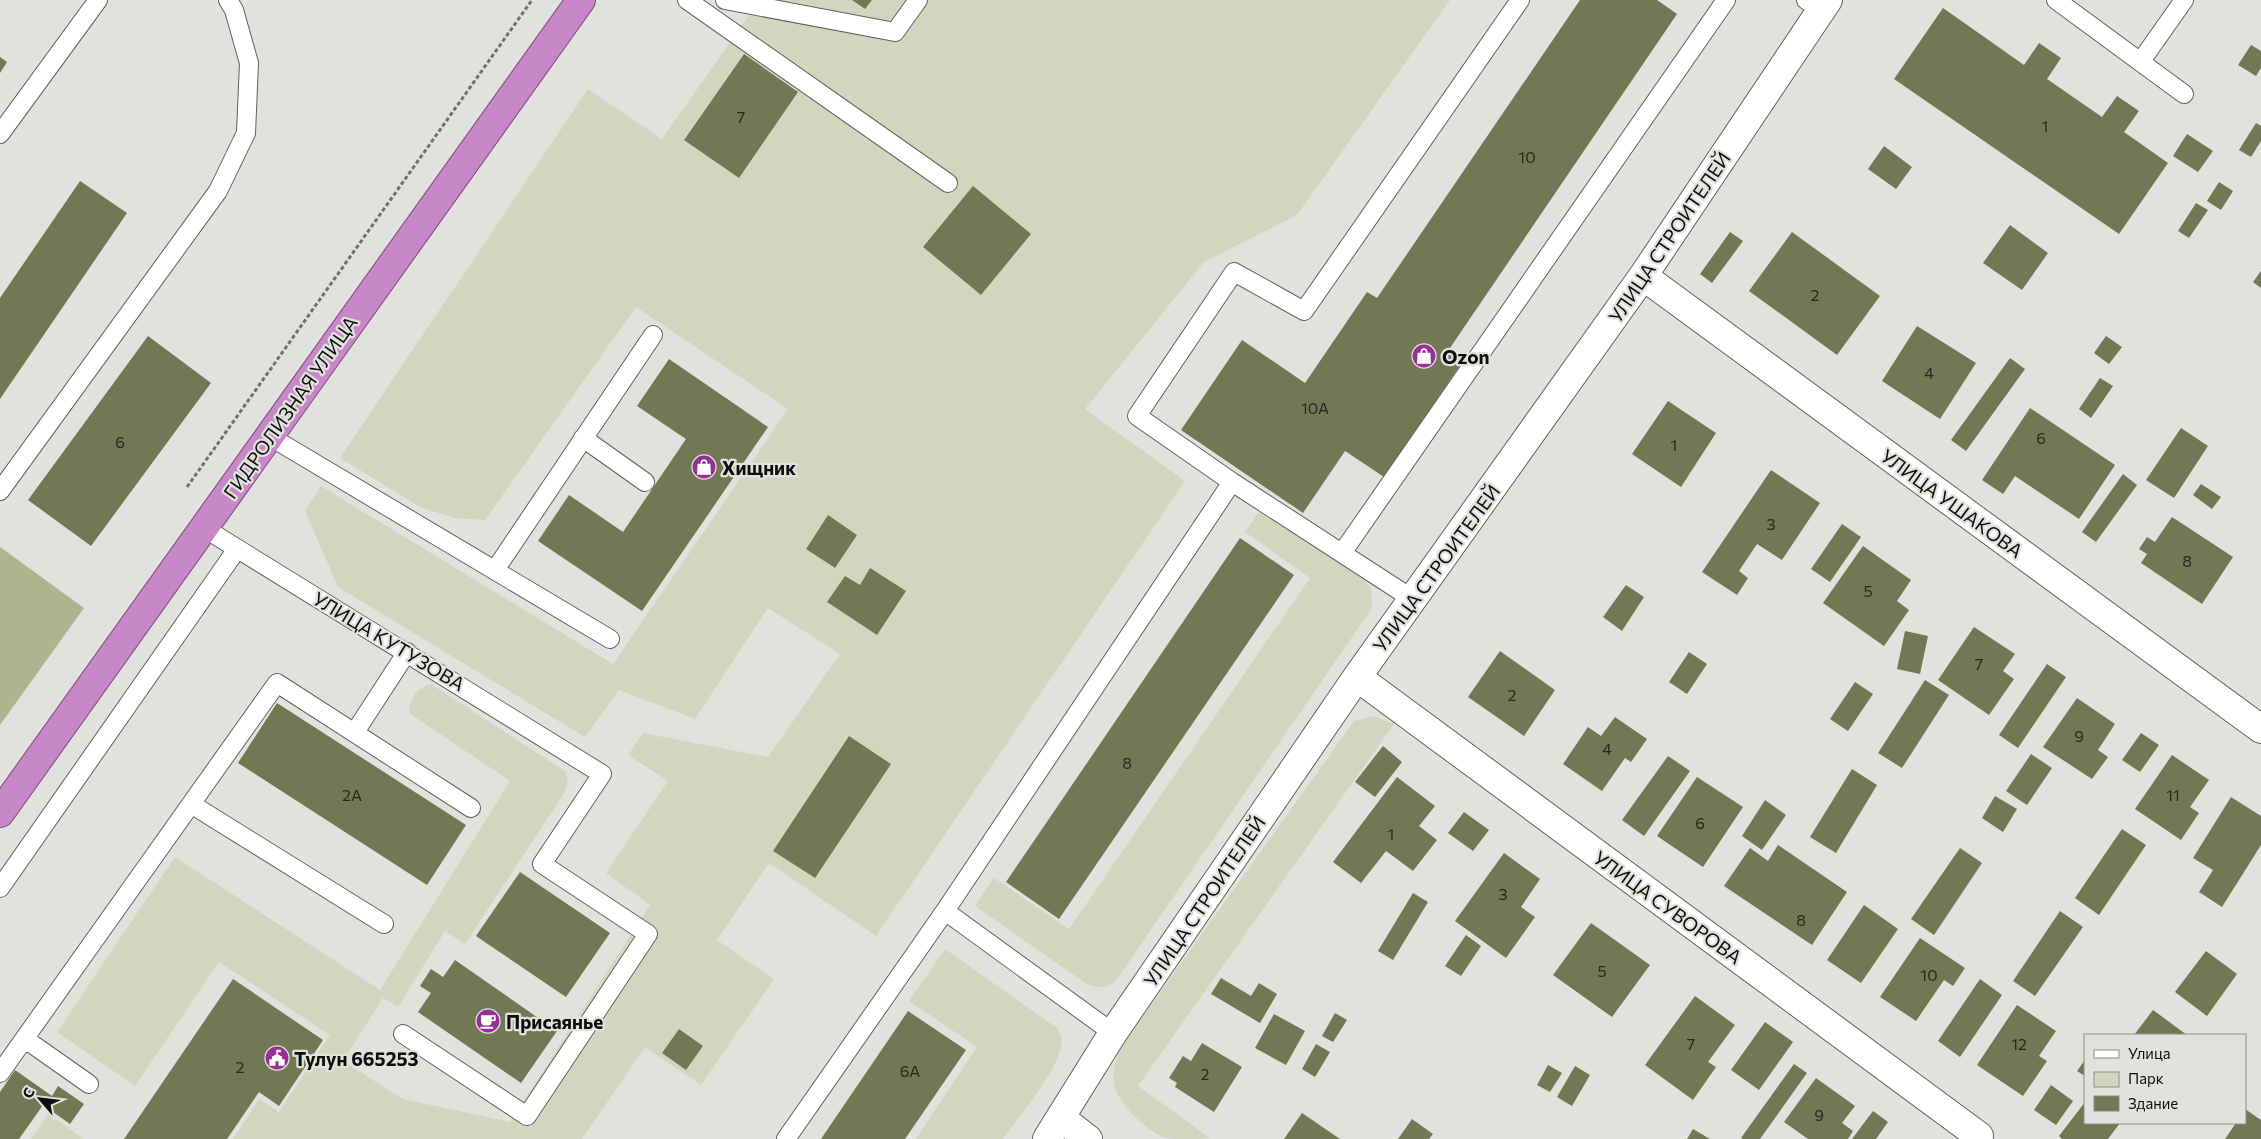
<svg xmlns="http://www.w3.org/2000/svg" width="2261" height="1139" font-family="Commissioner,sans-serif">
<rect width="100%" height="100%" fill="#e1e2de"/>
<!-- green -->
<path fill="#d2d6be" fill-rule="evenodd" d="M760,0H852L865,9L872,0H1450L1297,215L1204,262L1085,409L1185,481L876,936L769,863L717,940L774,979L701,1085L645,1047L582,1139H233L259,1099L279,1112L330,1035L219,962L135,1086L57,1032L175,857L380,990L510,781L409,713C410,698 416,688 431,684L565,771C570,782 567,788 561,798L465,944L445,931L398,1007L383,998L343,1061L403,1099L510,1122L650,905L606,873L668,781L628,755L643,733L768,757L840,654L768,608L695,719L619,690L585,737L338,587L305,511L321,486L613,664L788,409L636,307L485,520L455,518L422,508L340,458L588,89L662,139ZM744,54L798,92L738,177L684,139ZM1031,234L981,295L923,247ZM828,515L857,535L834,568L806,548ZM870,568L877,635L827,602L845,576L860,585ZM849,736L891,764L814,878L774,850ZM679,1029L703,1046L686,1070L662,1053Z
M1261,509L1365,581L1371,589L1372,608L1115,982C1105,989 1100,988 1088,985L975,906L994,878L1069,929L1310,578L1245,532Z
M1374,716L1394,724L1138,1086L1210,1138C1202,1139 1171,1139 1164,1138C1146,1129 1116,1103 1114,1083C1112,1069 1117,1057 1122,1046L1354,721Z
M945,949L1057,1028C1061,1033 1063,1039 1061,1046C1056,1073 1020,1115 1003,1139H916L977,1047L909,1001Z
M48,1114L84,1139H31Z"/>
<!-- forest -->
<path fill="#adb48e" d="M0,547L84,608L0,725Z"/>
<!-- building -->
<path fill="#727754" d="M852,0H872L865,9Z
M1580,0H1657L1677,14L1450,348L1465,358L1384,477L1345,451L1303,513L1181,430L1242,340L1305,383L1367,292L1377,298Z
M1943,8L2024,65L2039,43L2061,58L2047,79L2102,117L2117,96L2139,111L2124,132L2168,163L2119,234L1894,79Z
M2251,45L2261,51V68L2256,76L2238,65Z
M744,54L798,92L739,178L684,140Z
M0,57L7,62L0,73Z
M2256,123L2261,126V141L2251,157L2239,150Z
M2187,134L2213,151L2198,172L2173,156Z
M1884,146L1912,167L1896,189L1868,169Z
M80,181L127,213L0,399V298Z
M2219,182L2233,191L2221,210L2207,201Z
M973,186L1031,234L981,295L923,247Z
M2196,203L2208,210L2189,238L2178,231Z
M2010,225L2048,253L2022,290L1983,263Z
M1730,232L1743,241L1712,283L1700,274Z
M1792,232L1880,296L1837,355L1749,291Z
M2261,271V288L2253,282Z
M1917,326L1976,363L1940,419L1882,381Z
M148,336L211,383L91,546L28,500Z
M2106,336L2122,347L2109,364L2094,353Z
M2010,358L2025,369L1966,451L1951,440Z
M669,359L768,427L642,611L538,541L569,495L623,532L686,439L637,406Z
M2100,378L2113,386L2091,418L2079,409Z
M1668,401L1716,433L1681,487L1632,454Z
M2030,408L2115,465L2079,519L2015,476L2003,494L1982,480Z
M2181,428L2208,446L2174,498L2146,480Z
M1771,470L1820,503L1782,560L1757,544L1739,571L1748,578L1737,595L1702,572Z
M2123,474L2137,485L2096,542L2082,532Z
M2201,484L2221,497L2212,509L2193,495Z
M828,515L857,535L835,568L806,549Z
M2172,517L2233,557L2202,604L2141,563L2147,554L2139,549L2147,537L2155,542Z
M1842,524L1861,537L1830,582L1811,569Z
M1240,538L1294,575L1059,919L1006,882Z
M1863,546L1911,580L1897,601L1909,610L1884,646L1823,603Z
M870,568L906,591L877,635L827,602L845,576L860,585Z
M1626,585L1644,597L1622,631L1603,617Z
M1974,627L2015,654L2003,671L2014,679L1989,715L1938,680Z
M1905,631L1928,636L1920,674L1897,669Z
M1500,651L1555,690L1524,736L1468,697Z
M1689,652L1707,664L1687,694L1669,682Z
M2047,664L2066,677L2018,748L1999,735Z
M1925,680L1949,695L1902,768L1878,753Z
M1855,682L1873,694L1848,731L1830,719Z
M2077,698L2115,724L2098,750L2108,757L2092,779L2043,747Z
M277,703L466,825L427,885L238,763Z
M1615,717L1647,739L1631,762L1625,758L1602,791L1563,764L1588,727L1601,736Z
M2141,733L2159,745L2140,772L2122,760Z
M849,736L891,764L815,878L773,851Z
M1383,746L1402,762L1375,797L1355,782Z
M2031,754L2052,768L2027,805L2006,791Z
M2172,755L2209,780L2190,807L2199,813L2181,840L2135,809Z
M1668,756L1690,771L1644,836L1622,820Z
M1852,769L1877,785L1836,853L1810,837Z
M1397,777L1435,806L1419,826L1437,840L1413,871L1386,851L1361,883L1333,862Z
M1697,777L1743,807L1703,867L1657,836Z
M1995,796L2017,809L2003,832L1982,818Z
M2231,797L2261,816V845L2222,907L2199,892L2213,870L2193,858Z
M1765,800L1786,815L1762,850L1742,836Z
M1464,812L1489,830L1473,851L1448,833Z
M2122,829L2146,845L2099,915L2075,898Z
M1778,845L1847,892L1812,945L1724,886L1750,848L1768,861Z
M1960,848L1982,863L1934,935L1911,919Z
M1504,853L1540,879L1521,907L1535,917L1506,958L1455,921Z
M520,872L610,933L566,997L476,936Z
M1413,893L1428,902L1393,960L1378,951Z
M1864,905L1898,929L1861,983L1827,960Z
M2060,911L2083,927L2035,996L2013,981Z
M1591,923L1650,965L1612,1017L1553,975Z
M1466,935L1481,946L1461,976L1445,966Z
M1920,938L1965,968L1953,986L1944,980L1916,1021L1880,997Z
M2206,951L2237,974L2207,1016L2175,992Z
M455,960L557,1031L521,1083L418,1012L431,993L420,986L431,969L443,977Z
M1221,978L1251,996L1259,983L1277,994L1260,1023L1211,994Z
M233,979L323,1040L279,1106L259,1092L227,1139H124Z
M1980,979L2002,995L1960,1057L1938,1041Z
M1695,996L1735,1025L1708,1062L1716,1067L1693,1100L1645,1065Z
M2017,1005L2056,1031L2039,1056L2047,1061L2023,1096L1977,1065Z
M2153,1010L2187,1035H2134Z
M908,1011L966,1050L905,1139H821Z
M1335,1013L1347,1020L1333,1042L1322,1036Z
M1274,1014L1305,1031L1286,1065L1255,1048Z
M1765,1022L1793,1042L1759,1090L1731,1070Z
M679,1029L703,1046L686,1070L662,1053Z
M1202,1043L1242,1067L1214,1112L1175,1087L1177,1083L1169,1078L1183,1056L1191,1061Z
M1316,1044L1330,1052L1315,1077L1302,1069Z
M2085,1060V1076L2077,1071Z
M1794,1064L1807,1073L1760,1139H1743L1741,1138Z
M1548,1065L1562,1073L1550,1092L1537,1085Z
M1575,1066L1590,1075L1572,1106L1557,1097Z
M15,1070L52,1096L58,1086L84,1104L70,1124L43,1105L19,1139H0V1092Z
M1816,1078L1855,1106L1842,1123L1853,1131L1848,1139H1808L1784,1122Z
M2051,1085L2073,1101L2056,1125L2034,1110Z
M2085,1102V1123H2120L2108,1139H2062L2059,1136Z
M2245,1109L2261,1120V1139H2225L2236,1123H2245Z
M1873,1111L1888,1122L1876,1139H1852Z
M1302,1113L1340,1139H1284Z
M1412,1119L1433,1134L1429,1139H1398Z
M1693,1129L1710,1139H1687Z"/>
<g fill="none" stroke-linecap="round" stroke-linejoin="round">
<defs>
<path id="service" d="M687,0L948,183
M725,0L895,32L918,0
M1806,0L1821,10
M2056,0L2184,94
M2141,61L2184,0
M0,134L98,0
M269,436L610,639
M583,438L645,482
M0,491L218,191L246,133L249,63L234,10L228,0
M204,528L602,774L542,864L648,934L527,1116L403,1034
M1342,553L1726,0
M495,570L653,335
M1414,600L1232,482L1137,416L1234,272L1304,311L1520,0
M355,732L407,652
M191,804L277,683L471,808
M0,888L237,549
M945,911L1113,1033
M25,1039L89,1084
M0,1073L191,804L384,924
M786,1139L945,911L1232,482"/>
<path id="minor" d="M1643,276L2261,729
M1357,677L1979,1136
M1061,1118L1088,1139
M1047,1139L1113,1033L1357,677L1643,276L1828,0"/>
<path id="trunk" d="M0,813L581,0"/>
</defs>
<!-- service casing -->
<use href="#service" stroke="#61625f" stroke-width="20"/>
<!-- minor casing -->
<use href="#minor" stroke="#61625f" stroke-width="30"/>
<!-- trunk casing -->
<use href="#trunk" stroke="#7e497d" stroke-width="30"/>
<!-- path -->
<path stroke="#71716f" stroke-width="3" stroke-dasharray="4 2.5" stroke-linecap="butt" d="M187,487L532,0"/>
<!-- service -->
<use href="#service" stroke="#fff" stroke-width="18"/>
<!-- minor -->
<use href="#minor" stroke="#fff" stroke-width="28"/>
<!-- trunk -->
<use href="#trunk" stroke="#c887c8" stroke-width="28"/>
</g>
<!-- icons -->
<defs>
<symbol id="shop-disc" viewBox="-11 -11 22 22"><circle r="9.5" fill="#953196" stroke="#e1e2de"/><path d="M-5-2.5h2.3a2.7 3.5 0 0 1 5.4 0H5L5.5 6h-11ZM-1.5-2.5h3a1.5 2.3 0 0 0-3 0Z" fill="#fff"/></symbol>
<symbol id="cafe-disc" viewBox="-11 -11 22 22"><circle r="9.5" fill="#953196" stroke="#e1e2de"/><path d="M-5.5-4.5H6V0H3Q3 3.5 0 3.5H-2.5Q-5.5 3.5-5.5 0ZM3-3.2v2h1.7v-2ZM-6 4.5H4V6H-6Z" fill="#fff"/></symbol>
<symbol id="civic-disc" viewBox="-11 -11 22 22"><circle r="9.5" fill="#953196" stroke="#e1e2de"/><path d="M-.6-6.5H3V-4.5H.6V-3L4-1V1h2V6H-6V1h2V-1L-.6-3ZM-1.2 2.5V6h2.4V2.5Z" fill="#fff"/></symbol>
</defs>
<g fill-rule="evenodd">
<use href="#shop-disc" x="1410" y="342" width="28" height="28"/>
<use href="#shop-disc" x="690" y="453" width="28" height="28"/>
<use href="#cafe-disc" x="474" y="1007" width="28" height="28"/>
<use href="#civic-disc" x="263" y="1044" width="28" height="28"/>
</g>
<g text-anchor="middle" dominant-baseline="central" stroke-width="4.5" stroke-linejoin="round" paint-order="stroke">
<!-- number labels -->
<g font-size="16" fill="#27281f">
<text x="741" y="116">7</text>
<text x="2045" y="125">1</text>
<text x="1527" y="156">10</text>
<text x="1815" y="294">2</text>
<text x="1929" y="372">4</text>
<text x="1315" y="407">10А</text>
<text x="2041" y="437">6</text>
<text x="120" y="441">6</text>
<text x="1674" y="444">1</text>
<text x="1771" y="523">3</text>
<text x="2187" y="560">8</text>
<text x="1868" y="590">5</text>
<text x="1979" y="663">7</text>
<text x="1512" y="694">2</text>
<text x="2079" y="735">9</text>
<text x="1607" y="748">4</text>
<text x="1127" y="762">8</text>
<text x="352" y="794">2А</text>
<text x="2173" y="794">11</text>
<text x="1700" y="822">6</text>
<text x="1391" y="833">1</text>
<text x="1503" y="893">3</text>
<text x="1801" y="919">8</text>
<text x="1602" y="970">5</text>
<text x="1929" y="974">10</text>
<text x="1691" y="1043">7</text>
<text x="2019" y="1043">12</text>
<text x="240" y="1066">2</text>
<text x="910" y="1070">6А</text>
<text x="1205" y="1073">2</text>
<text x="1819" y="1114">9</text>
</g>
<!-- street labels -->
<g font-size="19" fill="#0e0e0d" stroke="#e1e2de">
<text transform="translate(1669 237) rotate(-56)">УЛИЦА СТРОИТЕЛЕЙ</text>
<text transform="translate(290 407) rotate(-55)">ГИДРОЛИЗНАЯ УЛИЦА</text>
<text transform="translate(1952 503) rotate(36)">УЛИЦА УШАКОВА</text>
<text transform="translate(1436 568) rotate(-54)">УЛИЦА СТРОИТЕЛЕЙ</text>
<text transform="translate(389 641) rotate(31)">УЛИЦА КУТУЗОВА</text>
<text transform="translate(1204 901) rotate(-56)">УЛИЦА СТРОИТЕЛЕЙ</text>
<text transform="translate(1668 907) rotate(36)">УЛИЦА СУВОРОВА</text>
</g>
<!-- poi labels -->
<g font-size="19" font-weight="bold" fill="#0e0e0d" stroke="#e1e2de" text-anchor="start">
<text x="1442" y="356">Ozon</text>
<text x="722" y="467">Хищник</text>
<text x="506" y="1021">Присаянье</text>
<text x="294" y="1058">Тулун 665253</text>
</g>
</g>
<!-- legend -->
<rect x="2084" y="1034" width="162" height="90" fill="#e1e2de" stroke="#8d8d8a"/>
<rect x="2094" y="1050" width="25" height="8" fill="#ffffff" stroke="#8d8d8a"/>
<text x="2128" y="1059" font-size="15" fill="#0e0e0d">Улица</text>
<rect x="2094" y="1072" width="25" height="15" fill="#d2d6be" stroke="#8d8d8a"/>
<text x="2128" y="1084" font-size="15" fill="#0e0e0d">Парк</text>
<rect x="2094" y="1096" width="25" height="15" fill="#727754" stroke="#8d8d8a"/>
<text x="2128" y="1109" font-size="15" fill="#0e0e0d">Здание</text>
<!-- north arrow -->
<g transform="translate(40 1099) rotate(298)" stroke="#e1e2de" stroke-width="4" paint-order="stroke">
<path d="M0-4L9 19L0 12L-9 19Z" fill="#0e0e0d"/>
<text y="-8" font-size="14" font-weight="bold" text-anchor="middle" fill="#0e0e0d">С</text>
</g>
</svg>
